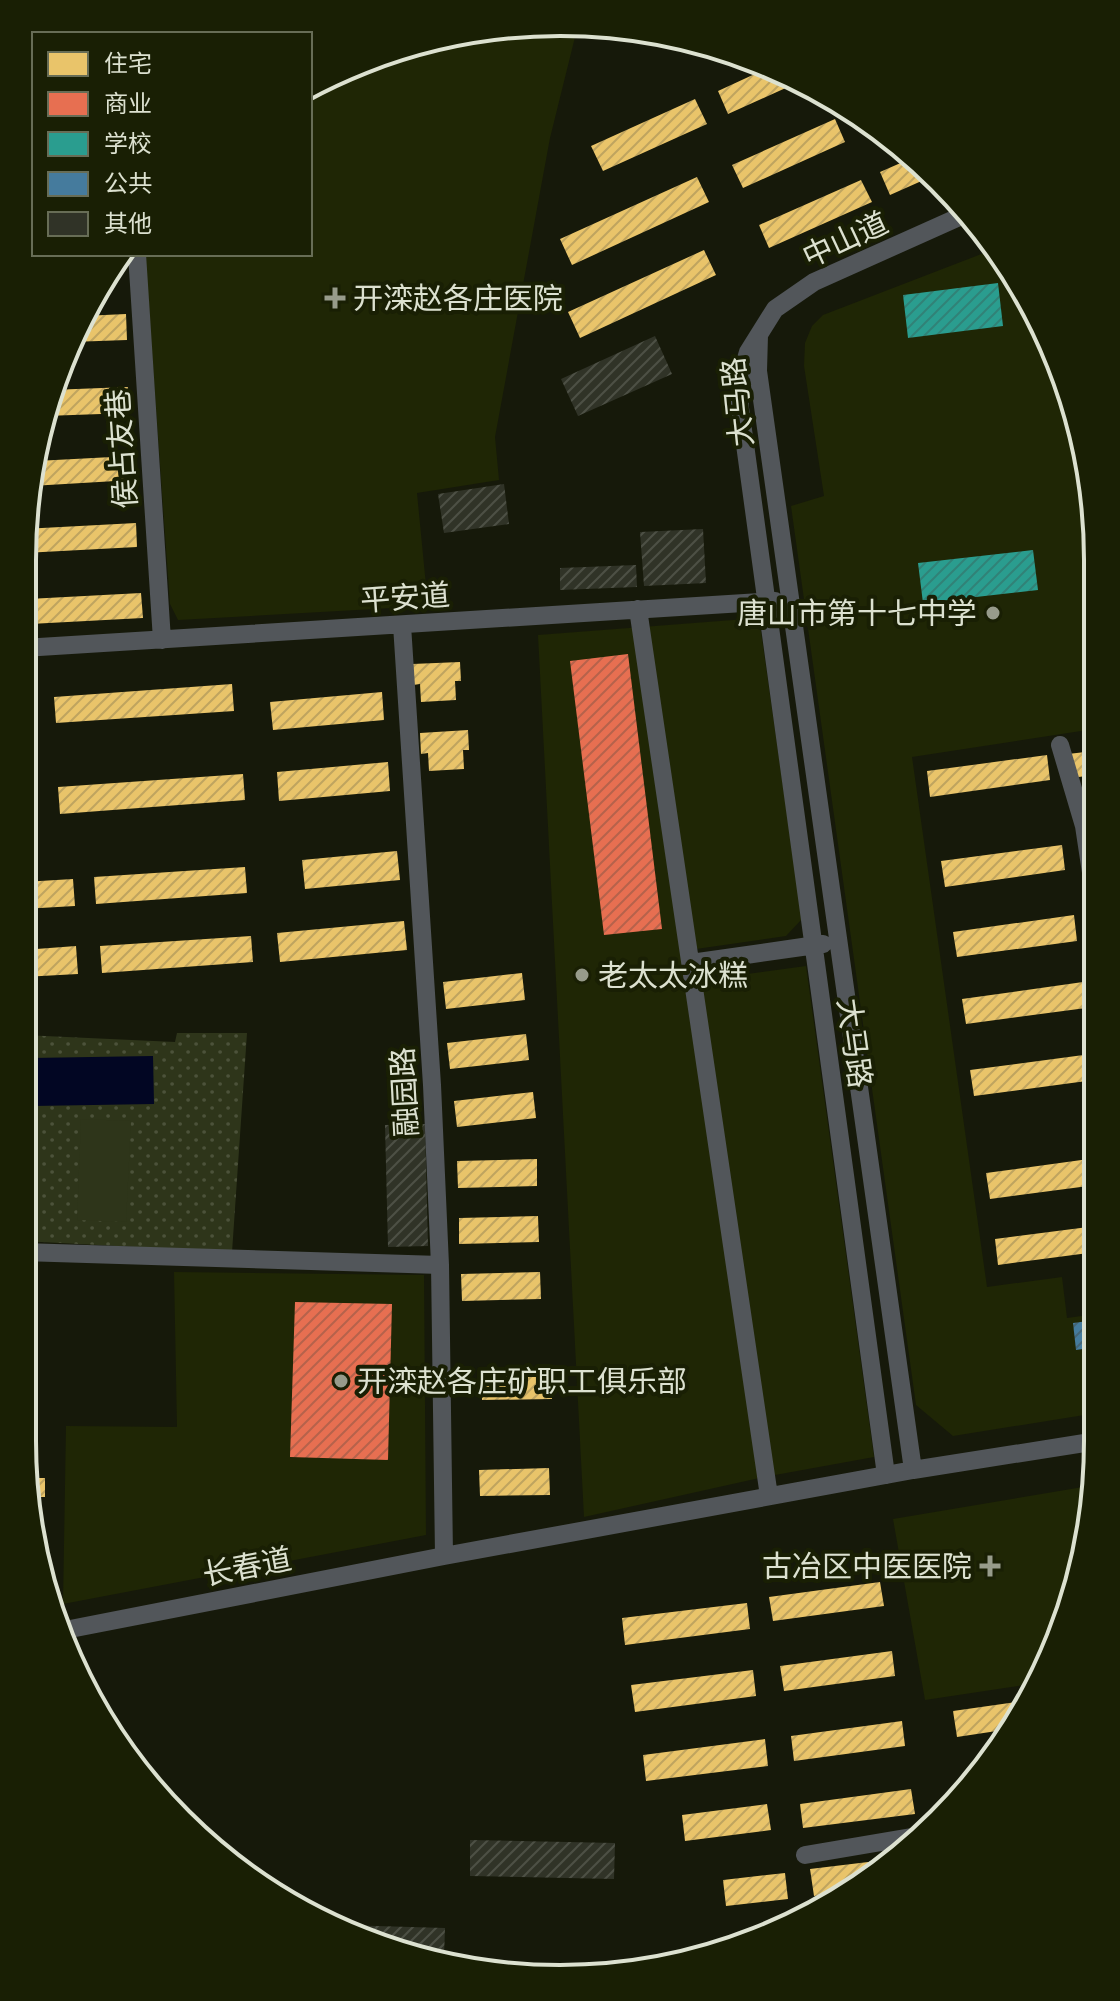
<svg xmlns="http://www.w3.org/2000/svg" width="1120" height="2001" font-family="'Titillium Web','Noto Sans SC',sans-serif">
<defs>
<pattern id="park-dots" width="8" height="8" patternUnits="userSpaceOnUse" patternTransform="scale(2)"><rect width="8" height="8" fill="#2e351a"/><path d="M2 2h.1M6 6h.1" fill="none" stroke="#4c523a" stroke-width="1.8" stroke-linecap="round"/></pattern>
<pattern id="homes-hatch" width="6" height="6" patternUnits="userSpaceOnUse" patternTransform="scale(2)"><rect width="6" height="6" fill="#e9c46a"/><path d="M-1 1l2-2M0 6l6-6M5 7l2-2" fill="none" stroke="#bfa45f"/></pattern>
<pattern id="shops-hatch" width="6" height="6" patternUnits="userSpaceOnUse" patternTransform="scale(2)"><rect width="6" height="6" fill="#e76f51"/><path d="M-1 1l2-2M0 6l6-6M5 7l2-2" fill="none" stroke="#b6624b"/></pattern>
<pattern id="schools-hatch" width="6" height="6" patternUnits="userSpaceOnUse" patternTransform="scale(2)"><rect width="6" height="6" fill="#2a9d8f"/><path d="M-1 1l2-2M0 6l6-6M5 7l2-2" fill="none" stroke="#318277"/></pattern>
<pattern id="public-hatch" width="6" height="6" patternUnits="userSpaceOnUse" patternTransform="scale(2)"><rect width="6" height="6" fill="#457b9d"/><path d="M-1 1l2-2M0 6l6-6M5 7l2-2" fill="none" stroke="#446577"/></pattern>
<pattern id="building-hatch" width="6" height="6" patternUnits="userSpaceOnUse" patternTransform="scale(2)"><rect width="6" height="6" fill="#303327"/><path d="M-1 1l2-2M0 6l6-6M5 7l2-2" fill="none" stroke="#4d5045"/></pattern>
</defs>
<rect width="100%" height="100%" fill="#16190a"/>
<!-- built -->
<path fill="#1f2605" d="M525,23L578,25L550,138L495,437L499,480L417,493L428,606L178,620L170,604L145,254H310V85L322,77L421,40Z
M997,248L1008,262L1069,387L1093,490L1094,729L912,757L987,1287L1062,1277L1067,1318L1096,1314L1097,1413L953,1436L916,1405L791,506L824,496L804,366L805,343L812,326L823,315Z
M759,618L802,919L786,936L689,950L694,981L806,966L874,1457L764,1477L584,1517L538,635Z
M174,1272L424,1275L426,1535L63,1604L66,1426L177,1427Z
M1095,1485L1070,1613L1038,1683L925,1700L893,1519Z"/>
<!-- park -->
<path fill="url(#park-dots)" d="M177,1033H247L232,1252L22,1241L23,1035L175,1042Z"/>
<!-- garden -->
<path fill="#2e351a" d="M81,1119L131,1121L126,1222L77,1220Z"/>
<!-- water -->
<path fill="#020623" d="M153,1056L154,1104L32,1106L31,1058Z"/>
<!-- homes -->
<path fill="url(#homes-hatch)" d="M770,67L801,81L728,114L718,91Z
M695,99L707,124L603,171L591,146Z
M854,113L875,129L863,134Z
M835,119L845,142L743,188L732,165Z
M912,158L935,175L890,195L880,172Z
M697,177L709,202L572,265L560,239Z
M861,180L872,202L769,248L759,225Z
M704,250L716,275L580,338L568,312Z
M126,314L127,340L71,342L83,316Z
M128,387L129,413L45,416L50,390Z
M131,456L133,480L31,486L36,461Z
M136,523L137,547L24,553L23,529Z
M141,593L143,618L30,624L28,599Z
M460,662L461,681H455L456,700L421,702L420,684L413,685L412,664Z
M232,684L234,711L56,723L54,697Z
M382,692L384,720L273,730L270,702Z
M468,730L469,750H463L464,769L429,771L428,753L421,754L420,733Z
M1094,751V775L1071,778L1068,754Z
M1047,755L1050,780L930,797L927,771Z
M388,762L390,791L279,801L277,772Z
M243,774L245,800L60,814L58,787Z
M1062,845L1065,870L945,887L941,861Z
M397,851L400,880L305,889L302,860Z
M245,867L247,893L96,904L94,877Z
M73,879L75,906L23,909V882Z
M1074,915L1077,941L957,957L953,932Z
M404,921L407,950L280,962L277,933Z
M251,936L253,962L102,973L100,946Z
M76,946L78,974L23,977V950Z
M522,973L525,1000L446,1009L443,982Z
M1083,982L1086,1008L966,1024L962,999Z
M526,1034L529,1060L450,1069L447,1043Z
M1091,1054L1094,1080L974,1096L970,1070Z
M533,1092L536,1118L457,1127L454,1101Z
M1096,1158V1185L990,1199L986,1173Z
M537,1159V1186L458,1188L457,1161Z
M538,1216L539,1242L459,1244V1218Z
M1096,1226V1252L998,1265L995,1239Z
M540,1272L541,1299L462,1301L461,1274Z
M551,1372L552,1399L482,1400L481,1374Z
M549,1468L550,1495L480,1496L479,1470Z
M28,1478H45V1497H40L39,1516H34Z
M880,1582L884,1606L773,1621L769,1597Z
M747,1603L750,1629L625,1645L622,1618Z
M892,1651L895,1676L784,1691L780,1666Z
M753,1670L756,1696L635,1712L631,1685Z
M1030,1700L1010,1729L957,1737L953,1711Z
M902,1721L905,1746L794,1761L791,1736Z
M765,1739L768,1766L646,1781L643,1755Z
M911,1789L915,1814L803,1828L800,1804Z
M767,1804L771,1830L685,1841L682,1815Z
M893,1859L838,1893L814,1896L810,1869Z
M785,1873L788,1899L726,1906L723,1880Z"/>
<!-- shops -->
<path fill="url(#shops-hatch)" d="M628,654L662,929L604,935L570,661Z
M295,1302L392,1304L388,1460L290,1457Z"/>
<!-- schools -->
<path fill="url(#schools-hatch)" d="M998,283L1003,326L908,338L903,295Z
M1033,550L1038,590L923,603L918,563Z"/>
<!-- public -->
<path fill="url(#public-hatch)" d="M1096,1320V1347L1076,1350L1073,1323Z"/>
<!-- building -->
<path fill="url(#building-hatch)" d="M655,336L672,374L578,416L561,379Z
M504,484L509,524L444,533L438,494Z
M703,529L706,583L644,586L640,532Z
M636,565L637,587L560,590V568Z
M425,1124L428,1246L388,1247L385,1125Z
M470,1840L615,1843L614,1879L470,1876Z
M342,1925L445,1928L444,1957L411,1956Z"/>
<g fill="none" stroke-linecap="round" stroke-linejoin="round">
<!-- minor -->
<path stroke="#52565a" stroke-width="18" d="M137,254L162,640
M759,335L758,371L913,1470
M638,609L769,1496
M402,625L432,1085L440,1265L444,1556
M23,648L775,601
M1060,745L1084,826L1095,899
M691,963L823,944
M22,1252L440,1265
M886,1475L740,408V379L748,352L775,309L814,282L968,213
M60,1631L444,1556L913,1470L1097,1441
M805,1855L923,1835"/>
</g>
<!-- markers -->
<g fill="#979b8b" stroke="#191f04" stroke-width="3">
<path d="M331 286h8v8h8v8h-8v8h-8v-8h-8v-8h8z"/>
<circle cx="993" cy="613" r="8"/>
<circle cx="582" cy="975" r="8"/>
<circle cx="341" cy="1381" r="8"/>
<path d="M986 1554h8v8h8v8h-8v8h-8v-8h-8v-8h8z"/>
</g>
<g text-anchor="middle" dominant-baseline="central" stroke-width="8" stroke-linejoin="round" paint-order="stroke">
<!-- street labels -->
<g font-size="30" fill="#dce1d0" stroke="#191f04">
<text transform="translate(845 239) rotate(-25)">中山道</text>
<text transform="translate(737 402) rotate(-96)">大马路</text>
<text transform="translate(121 449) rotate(-94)">侯占友巷</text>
<text transform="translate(405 597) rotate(-4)">平安道</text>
<text transform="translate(855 1043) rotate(82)">大马路</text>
<text transform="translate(404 1092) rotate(-93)">融园路</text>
<text transform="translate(247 1566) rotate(-11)">长春道</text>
</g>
<!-- poi labels -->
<g font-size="30" fill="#dce1d0" stroke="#191f04" text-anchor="start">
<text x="353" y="298">开滦赵各庄医院</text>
<text x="977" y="613" text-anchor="end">唐山市第十七中学</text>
<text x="598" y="975">老太太冰糕</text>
<text x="357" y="1381">开滦赵各庄矿职工俱乐部</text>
<text x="972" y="1566" text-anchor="end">古冶区中医医院</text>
</g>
</g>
<!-- crop -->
<path d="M0 0H1120V2001H0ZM560 36H560A524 524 0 0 1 1084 560V1441A524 524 0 0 1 560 1965H560A524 524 0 0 1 36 1441V560A524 524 0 0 1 560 36Z" fill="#191f04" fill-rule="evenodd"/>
<path fill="none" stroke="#dce1d0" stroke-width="4" d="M560 36H560A524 524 0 0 1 1084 560V1441A524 524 0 0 1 560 1965H560A524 524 0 0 1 36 1441V560A524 524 0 0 1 560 36Z"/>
<!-- legend -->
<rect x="32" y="32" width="280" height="224" fill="#191f04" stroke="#676d56" stroke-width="2"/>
<rect x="48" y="52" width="40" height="24" fill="#e9c46a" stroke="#676d56" stroke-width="2"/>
<text x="104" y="72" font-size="24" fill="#dce1d0">住宅</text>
<rect x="48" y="92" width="40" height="24" fill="#e76f51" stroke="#676d56" stroke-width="2"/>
<text x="104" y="112" font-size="24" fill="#dce1d0">商业</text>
<rect x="48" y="132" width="40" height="24" fill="#2a9d8f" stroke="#676d56" stroke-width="2"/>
<text x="104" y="152" font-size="24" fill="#dce1d0">学校</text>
<rect x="48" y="172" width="40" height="24" fill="#457b9d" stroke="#676d56" stroke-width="2"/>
<text x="104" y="192" font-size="24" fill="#dce1d0">公共</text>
<rect x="48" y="212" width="40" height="24" fill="#303327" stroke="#676d56" stroke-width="2"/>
<text x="104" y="232" font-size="24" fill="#dce1d0">其他</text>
</svg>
